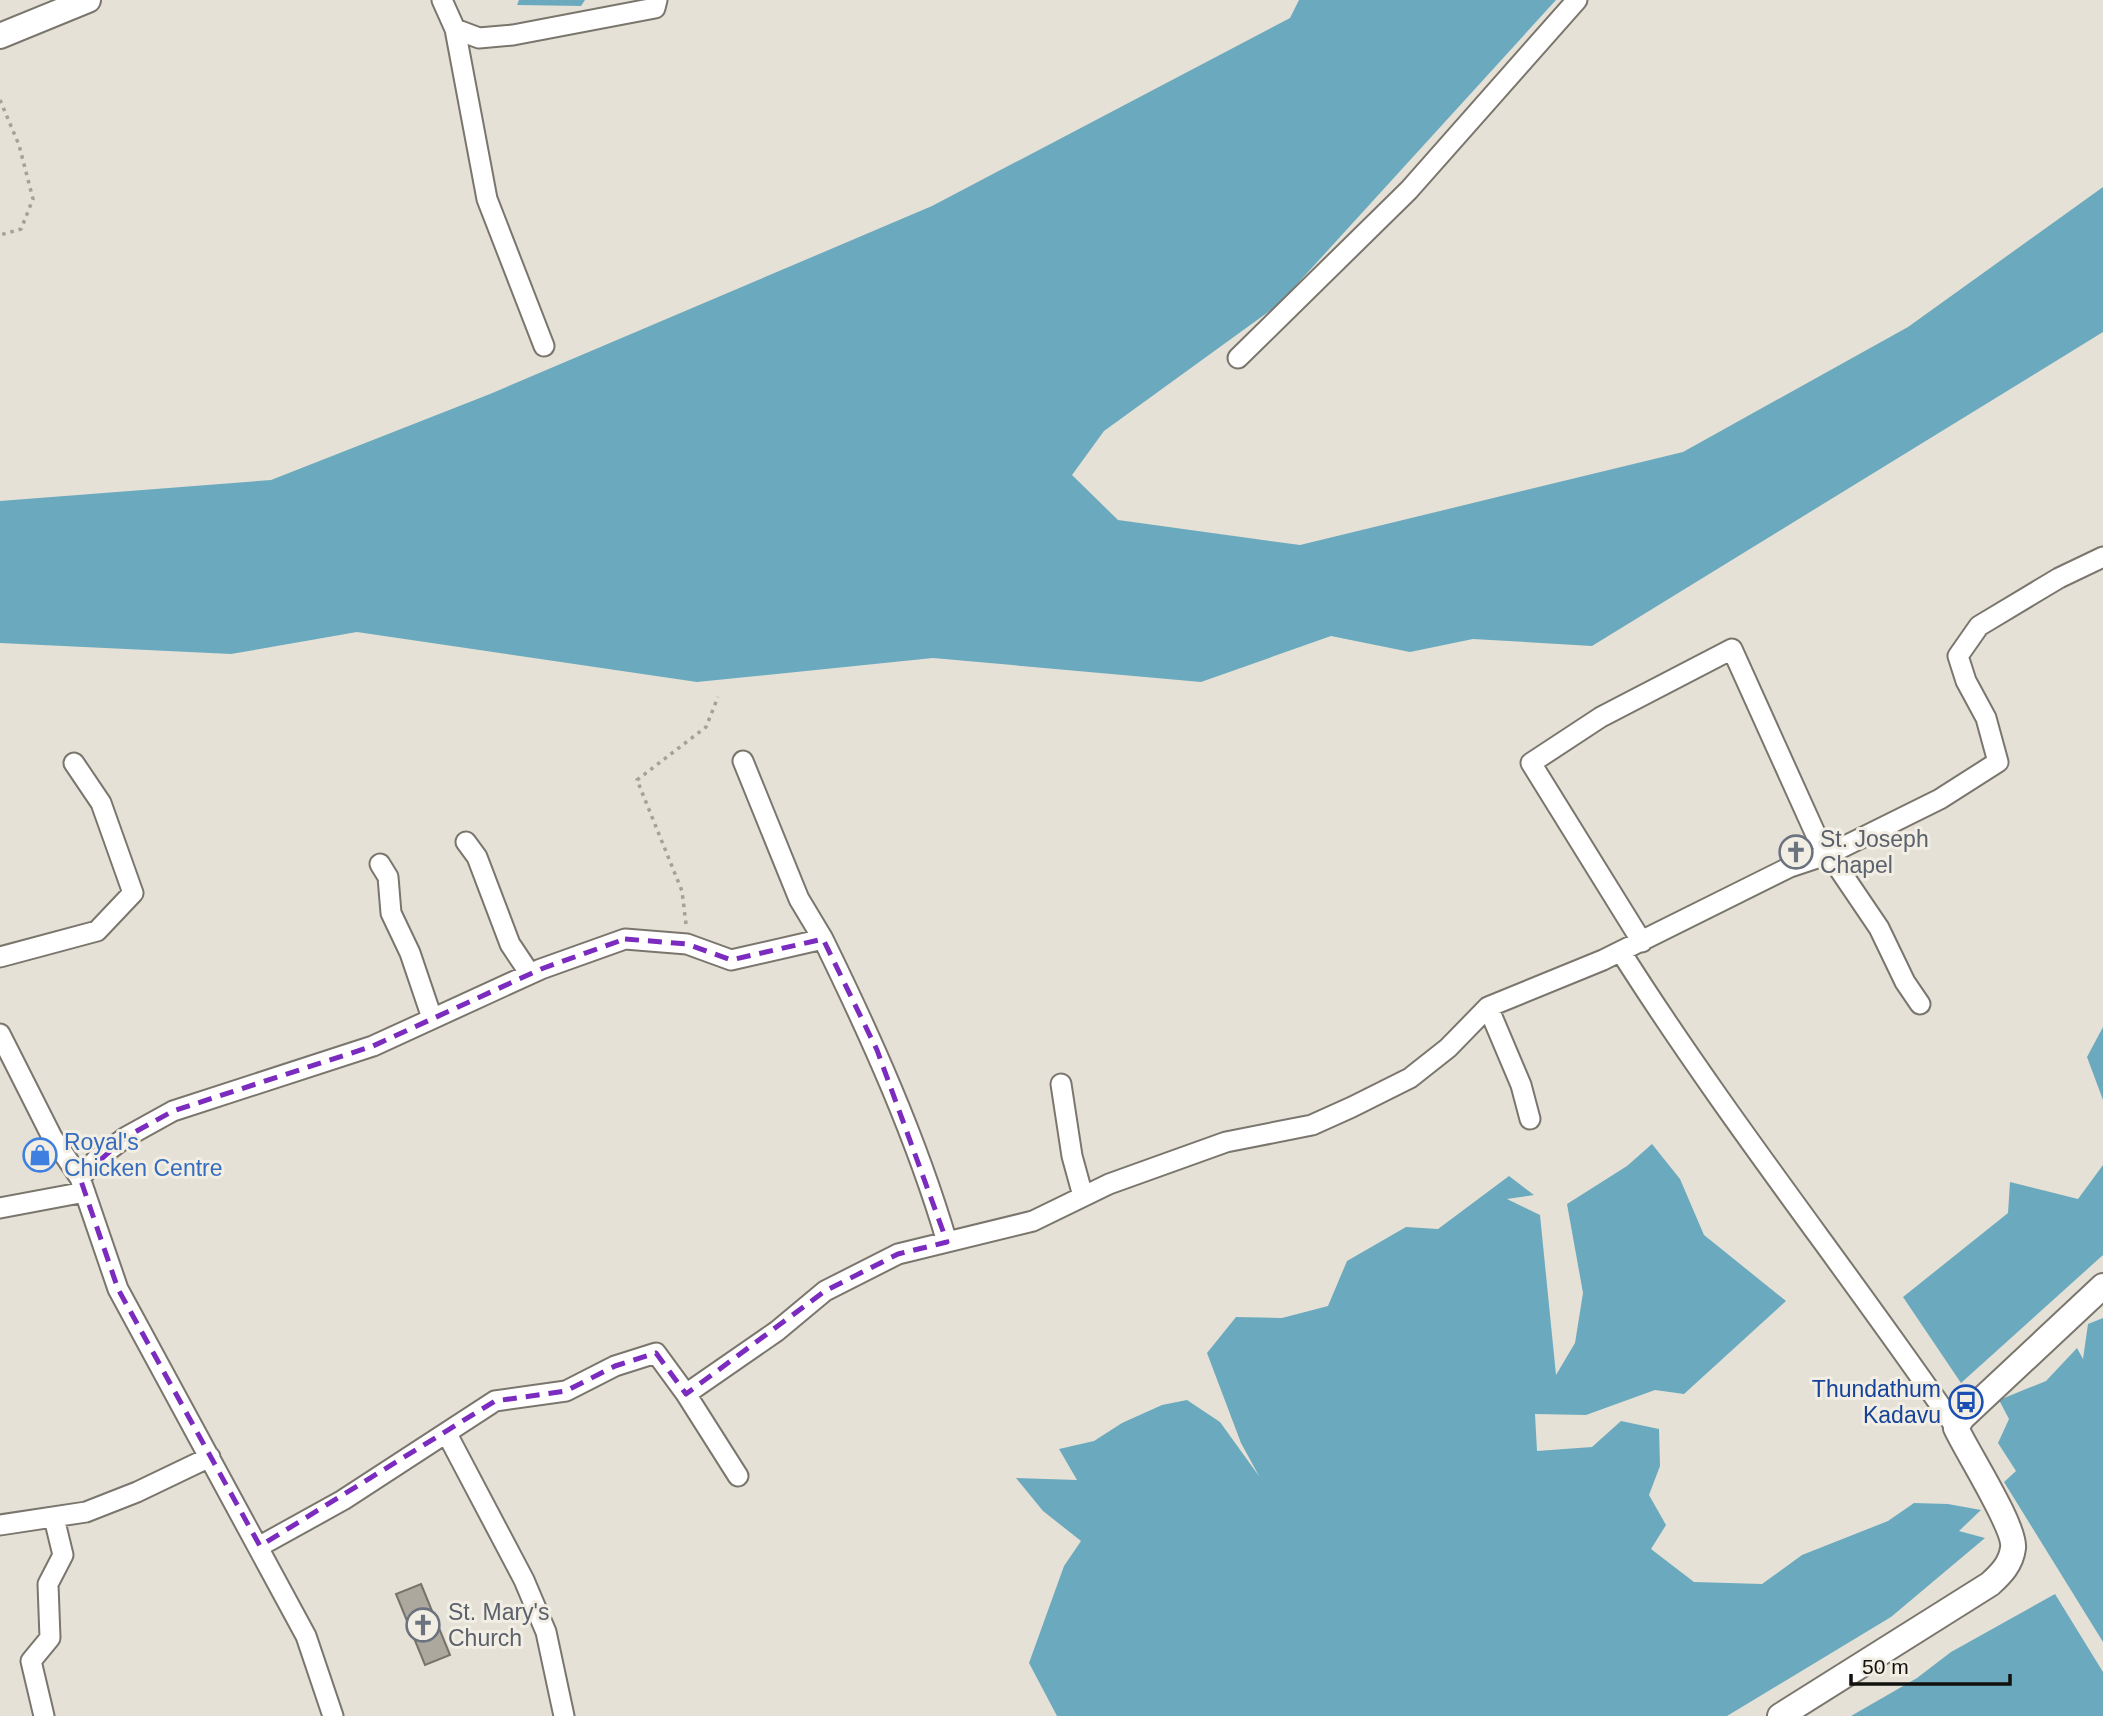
<svg xmlns="http://www.w3.org/2000/svg" width="2103" height="1716" font-family="Arial,sans-serif">
<rect width="100%" height="100%" fill="#e5e1d6"/>
<!-- water -->
<path fill="#6baabe" d="M519,0H585L581,6L517,5Z
M1299,0H1556L1278,305L1104,431L1072,475L1118,520L1300,545L1683,452L1908,327L2103,187V332L1592,646L1473,639L1410,652L1331,636L1201,682L933,658L697,682L357,632L231,654L0,643V501L271,480L490,394L932,206L1290,18Z
M2103,1027V1100L2087,1057Z
M1652,1144L1680,1179L1704,1235L1786,1301L1684,1394L1655,1390L1586,1415L1535,1414L1537,1451L1592,1447L1621,1421L1659,1429L1660,1466L1649,1495L1666,1525L1651,1549L1694,1582L1762,1584L1802,1555L1888,1521L1914,1503L1948,1504L1981,1510L1959,1531L1985,1538L1891,1617L1727,1716H1057L1029,1663L1064,1566L1081,1541L1043,1511L1016,1478L1077,1480L1059,1449L1094,1441L1122,1423L1162,1405L1187,1400L1220,1422L1259,1476L1241,1443L1207,1353L1236,1317L1282,1318L1328,1306L1347,1261L1406,1227L1438,1229L1509,1176L1534,1195L1507,1199L1540,1215L1556,1375L1575,1343L1583,1293L1567,1204L1627,1166Z
M2103,1165V1255L1961,1383L1903,1297L2008,1213L2010,1182L2078,1199Z
M2103,1318V1642L2004,1482L2016,1471L1998,1443L2009,1419L1999,1400L2046,1381L2077,1348L2083,1359L2088,1324Z
M2055,1594L2103,1672V1716H1851L1917,1678L1951,1652Z"/>
<!-- building -->
<path fill="#aca89e" stroke="#77736a" stroke-width="2" d="M421,1584L450,1655L425,1665L396,1594Z"/>
<g fill="none" stroke-linecap="round" stroke-linejoin="round">
<defs>
<path id="minor" d="M442,0L455,29L487,199L544,346
M455,29L479,38L513,35L655,8L657,0
M1238,358L1409,190L1577,0
M743,761L799,899L823,939
M466,842L477,857L510,944L530,974
M380,864L388,877L391,913L410,953L432,1018
M1642,942L1531,763L1601,717L1732,649L1816,835L1879,928L1905,982L1920,1004
M1621,952C1725,1116 1846,1268 1956,1428
M0,957L97,931L133,893L101,803L74,763
M1488,1007L1521,1085L1530,1119
M0,1034L52,1137L80,1178
M1061,1084L1072,1156L1083,1196
M0,1208L85,1192
M686,1394L738,1476
M447,1434L524,1580L546,1632L564,1716
M0,1525L86,1512L137,1492L210,1457
M260,1546L343,1500L495,1401L566,1391L615,1366L656,1353L686,1394L777,1331L825,1291L898,1254L1033,1221L1109,1184L1226,1142L1312,1125L1352,1107L1410,1078L1448,1048L1488,1007L1603,960L1790,867L1829,854L1940,799L1998,762L1986,718L1966,681L1958,656L1979,626L2059,578L2103,557
M44,1716L31,1661L50,1638L48,1584L63,1555L54,1518
M333,1716L306,1636L118,1289L80,1178L97,1159L126,1137L173,1111L373,1046L541,969L625,939L687,944L731,960L823,939C871,1037 916,1137 947,1242"/>
<path id="tertiary" d="M0,36L88,0
M1780,1716L1990,1584C2001,1574 2011,1564 2013,1548C2016,1528 1967,1452 1956,1428L1962,1418L2103,1286"/>
</defs>
<!-- minor casing -->
<use href="#minor" stroke="#7b766d" stroke-width="23"/>
<!-- tertiary casing -->
<use href="#tertiary" stroke="#7b766d" stroke-width="28"/>
<!-- path -->
<path stroke="#a4a198" stroke-width="3.5" stroke-dasharray="3.5 5" stroke-linecap="butt" d="M0,100L19,145L33,199L21,229L0,235
M686,924L682,891L637,780L706,727L718,697"/>
<!-- minor -->
<use href="#minor" stroke="#fff" stroke-width="19"/>
<!-- tertiary -->
<use href="#tertiary" stroke="#fff" stroke-width="24"/>
</g>
<!-- marked area -->
<path fill="none" stroke="#7b2cbf" stroke-width="5" stroke-dasharray="14 9" stroke-linejoin="round" d="M625,939L687,944L731,960L823,939L877,1050L947,1242L898,1254L825,1291L686,1394L656,1353L615,1366L566,1391L495,1401L260,1546L118,1289L80,1178L126,1137L173,1111L373,1046L541,969Z"/>
<!-- icons -->
<defs>
<symbol id="church-ring" viewBox="-11 -11 22 22"><circle r="9.5" fill="#f2eee3" stroke="#6b7280" stroke-width="1.5"/><path d="M-1.2-6h2.4v3.5h3.3v2.4h-3.3V6h-2.4V-.1h-3.3v-2.4h3.3Z" fill="#6b7280"/></symbol>
<symbol id="shop-ring" viewBox="-11 -11 22 22"><circle r="9.5" fill="#f2eee3" stroke="#3f7fe0" stroke-width="1.5"/><path d="M-5-2.5h2.3a2.7 3.5 0 0 1 5.4 0H5L5.5 6h-11ZM-1.5-2.5h3a1.5 2.3 0 0 0-3 0Z" fill="#3f7fe0"/></symbol>
<symbol id="bus-ring" viewBox="-11 -11 22 22"><circle r="9.5" fill="#f2eee3" stroke="#1a4fb4" stroke-width="1.5"/><path d="M-5-6H5V4H4V6H2V4H-2V6H-4V4H-5ZM-3.5-4V0h7V-4ZM-3.5 1.2v1.5H-2V1.2ZM2 1.2v1.5H3.5V1.2Z" fill="#1a4fb4"/></symbol>
</defs>
<g fill-rule="evenodd">
<use href="#church-ring" x="1777" y="833" width="38" height="38"/>
<use href="#shop-ring" x="21" y="1136" width="38" height="38"/>
<use href="#bus-ring" x="1947" y="1383" width="38" height="38"/>
<use href="#church-ring" x="404" y="1606" width="38" height="38"/>
</g>
<g text-anchor="middle" dominant-baseline="central" stroke-width="6" stroke-linejoin="round" paint-order="stroke">
<!-- worship labels -->
<g font-size="23" fill="#5b616d" stroke="#f2eee3" text-anchor="start">
<text x="1820" y="839">St. Joseph<tspan x="1820" dy="26">Chapel</tspan></text>
<text x="448" y="1612">St. Mary's<tspan x="448" dy="26">Church</tspan></text>
</g>
<!-- shop labels -->
<g font-size="23" fill="#366cbe" stroke="#f2eee3" text-anchor="start">
<text x="64" y="1142">Royal's<tspan x="64" dy="26">Chicken Centre</tspan></text>
</g>
<!-- transit labels -->
<g font-size="23" fill="#164399" stroke="#f2eee3" text-anchor="end">
<text x="1941" y="1389">Thundathum<tspan x="1941" dy="26">Kadavu</tspan></text>
</g>
</g>
<!-- scale -->
<path d="M1851 1674v10h159v-10" fill="none" stroke="#12110d" stroke-width="3.5"/>
<text x="1862" y="1674" font-size="21" fill="#12110d" stroke="#f2eee3" stroke-width="5" paint-order="stroke">50 m</text>
</svg>
